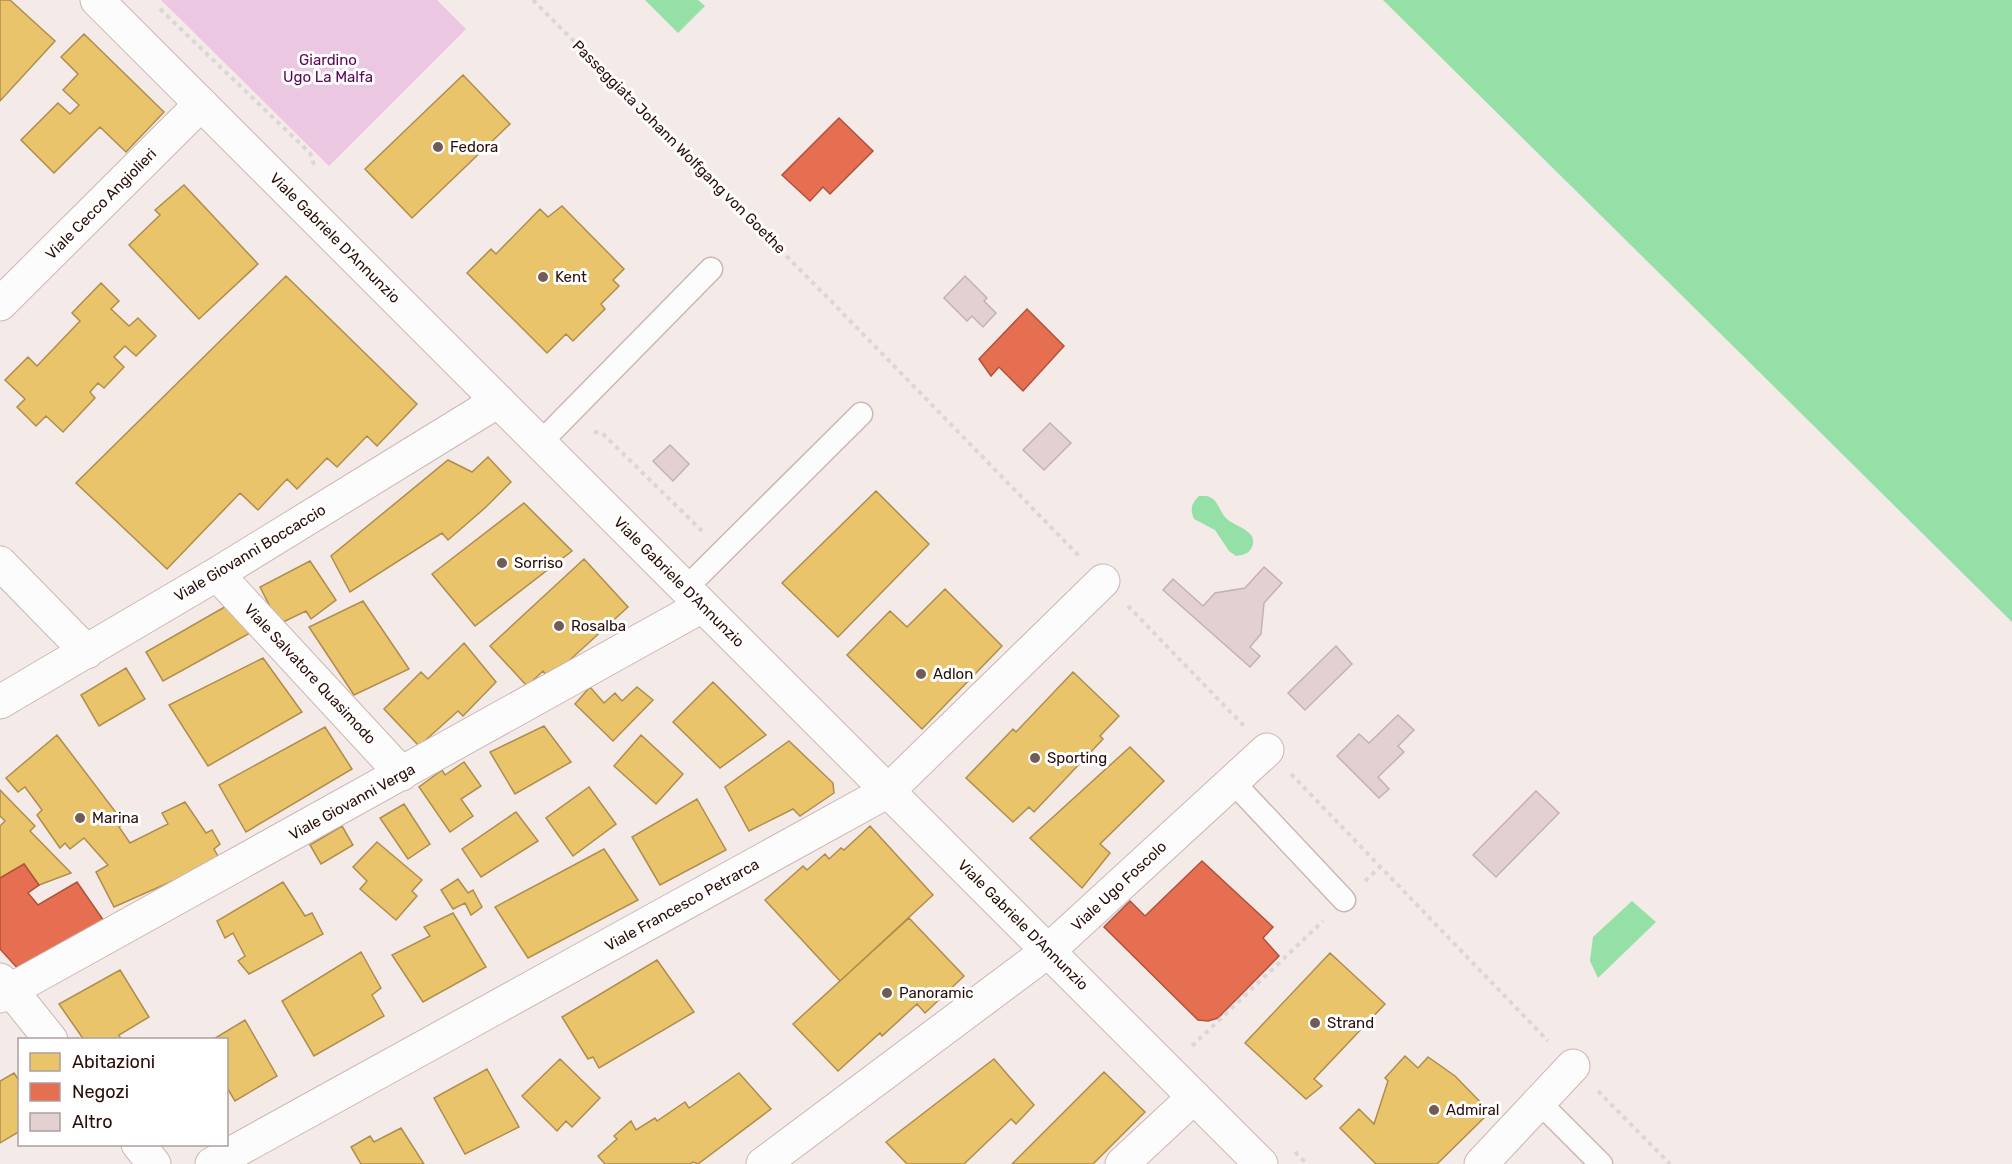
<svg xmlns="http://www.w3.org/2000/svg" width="2012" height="1164" font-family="Rubik,sans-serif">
<rect width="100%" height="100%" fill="#f4eae8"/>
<!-- green -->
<path fill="#ecc7e2" d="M161,0H437L466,29L329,166Z"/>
<!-- water -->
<path fill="#95e0a6" d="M645,0H698L705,6L678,33Z
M1383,0H2012V622Z
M1199,496C1204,496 1208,495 1213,499C1218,503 1221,513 1226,518C1234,527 1259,530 1252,547C1249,554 1243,555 1236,556L1229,551L1215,530L1194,519C1190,509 1191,504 1199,496Z
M1632,901L1656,922L1598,978L1590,961L1593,937Z"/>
<!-- homes -->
<path fill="#e9c46a" stroke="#b08d4d" stroke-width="1.5" d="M0,0H10L55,41L0,101Z
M84,34L164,112L126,152L100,127L54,173L21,140L58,103L70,114L79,105L63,90L78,74L61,57Z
M463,75L510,124L412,218L365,169Z
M184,185L258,264L199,319L129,245L160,215L155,210Z
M562,206L624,269L613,280L619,286L601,304L605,309L573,341L566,334L547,353L467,273L491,249L496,254L540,209L548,217Z
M286,276L417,404L377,446L367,436L337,467L327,458L297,489L287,479L258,510L240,493L167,569L76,483Z
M101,283L119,301L111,309L129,326L138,318L156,336L136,356L125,346L114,357L124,367L104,388L98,383L90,392L95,398L63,432L46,416L36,426L17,407L25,399L5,380L28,357L37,366L80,321L72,313Z
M488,457L511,482L486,507L448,540L442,533L350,592L331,556L448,460L472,472Z
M876,491L929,544L838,637L782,583Z
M524,503L572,551L475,626L432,574Z
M584,559L628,607L549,679L543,671L527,686L490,646Z
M310,561L336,600L311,619L306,611L279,624L260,587Z
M945,589L1002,646L922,729L847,655L890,611L907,627Z
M363,601L409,669L354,695L309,627Z
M228,605L250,633L163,681L146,652Z
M464,643L496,682L463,716L458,711L419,746L384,709L421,672L428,679Z
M263,658L302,712L208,766L169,705Z
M126,668L145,699L99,726L81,695Z
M1073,672L1119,716L1100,736L1103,739L1034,812L1029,807L1013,822L966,778L1013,729L1016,732Z
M713,682L766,735L720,768L673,722Z
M590,687L604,703L615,693L622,701L637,687L653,700L613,741L575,704Z
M544,726L571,762L515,794L490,752Z
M325,727L352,769L246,832L219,785Z
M57,735L124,823L119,827L130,843L168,824L162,813L185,802L206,833L212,830L220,844L214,849L220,860L114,907L96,872L108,865L84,838L70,849L65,843L60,848L37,815L42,810L25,787L18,792L6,778Z
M641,735L683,774L656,804L614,766Z
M789,741L833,783L834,793L800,816L793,809L749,831L725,787Z
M1130,747L1164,781L1100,844L1110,853L1082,888L1030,838Z
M464,762L481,786L461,799L473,816L450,832L419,787L442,770L445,775Z
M589,787L616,824L573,856L546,818Z
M0,790L35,826L30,831L71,873L39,885L24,864L0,878V826L5,821L0,816Z
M697,799L726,850L660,885L632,837Z
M404,804L430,844L408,859L380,818Z
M516,812L538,841L481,877L462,849Z
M342,826L353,845L321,864L310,845Z
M870,826L933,895L840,981L765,900L803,866L807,870L825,854L829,859L841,848L844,850Z
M377,842L422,880L412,891L417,896L396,920L360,889L367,881L353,867Z
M604,849L638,900L528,958L495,907Z
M458,879L468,893L473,890L482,907L471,915L465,903L453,909L441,890Z
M283,882L305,916L312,913L323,934L249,974L238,961L245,956L233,933L225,938L217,921Z
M453,913L486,967L423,1002L392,955L430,936L424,927Z
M909,918L964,976L925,1013L917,1004L882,1036L880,1033L838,1071L793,1024Z
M361,952L381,988L372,995L384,1016L314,1056L282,1001Z
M1330,953L1385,1004L1314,1079L1322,1086L1306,1099L1245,1043Z
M657,960L694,1012L599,1068L593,1057L588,1059L562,1017Z
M120,970L149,1017L119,1035L121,1040H84L59,1004Z
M245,1020L277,1076L235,1101L226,1086V1040H212Z
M1405,1056L1418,1068L1428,1057L1455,1076L1490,1112L1437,1164H1376L1340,1128L1359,1109L1374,1124L1388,1081L1385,1078Z
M560,1059L600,1098L572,1127L566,1121L557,1131L522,1096Z
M994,1059L1034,1105L1016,1124L1011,1119L964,1164H907L886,1142Z
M487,1069L519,1127L465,1154L434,1098Z
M1104,1072L1145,1112L1093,1164H1012Z
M14,1073L20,1082V1131L0,1143V1081Z
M739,1073L771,1109L698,1164L693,1162L690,1164H605L598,1156L617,1139L614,1136L631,1121L636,1130L655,1118L657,1121L685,1102L689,1108Z
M401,1128L424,1164H361L351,1147L370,1136L374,1142Z"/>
<!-- shops -->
<path fill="#e76f51" stroke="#af523b" stroke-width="1.5" d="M839,118L873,151L830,194L823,187L810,201L782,175Z
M1027,309L1064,346L1023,391L999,367L991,376L979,359Z
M1202,861L1273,927L1263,938L1279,956L1218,1018L1208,1021L1198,1020L1104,927L1130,901L1145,916Z
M24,864L39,885L28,893L38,905L77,882L106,924L21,972L0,949V878Z"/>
<!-- building -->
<path fill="#e3d0d1" stroke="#c5b1b3" stroke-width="1.5" d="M965,276L987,298L984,301L996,313L983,327L972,316L967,321L944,298Z
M1050,423L1071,443L1044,470L1023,450Z
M670,445L689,464L673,481L653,461Z
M1264,567L1282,583L1264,603L1261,634L1250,647L1260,656L1250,667L1163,590L1173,579L1203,606L1215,593L1245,588Z
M1336,646L1352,664L1305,710L1288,693Z
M1398,715L1414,730L1398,746L1404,752L1378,777L1389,789L1379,798L1337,756L1359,734L1369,743Z
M1536,791L1559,813L1496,877L1473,855Z"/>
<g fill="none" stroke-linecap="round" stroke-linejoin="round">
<defs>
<path id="lane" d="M540,443L711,269
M685,589L861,414
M1232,781L1344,900
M1539,1102L1601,1164"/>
<path id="street" d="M0,304L201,104
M0,563L87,652
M217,574L402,774
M0,702L217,574L498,401
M0,980L11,990L51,1040
M0,996L702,606
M138,1144L154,1164
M212,1164L888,791L1103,581
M763,1164L1048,951L1267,750
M1122,1164L1194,1097
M1481,1164L1573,1066"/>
<path id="secondary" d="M97,0L1261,1164"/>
</defs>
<!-- lane casing -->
<use href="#lane" stroke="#cbb7b4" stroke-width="25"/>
<!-- street casing -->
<use href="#street" stroke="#cbb7b4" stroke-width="35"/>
<!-- secondary casing -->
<use href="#secondary" stroke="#cbb7b4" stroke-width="35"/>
<!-- path -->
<path stroke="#dbd7d6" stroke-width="4" stroke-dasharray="4.5 4.5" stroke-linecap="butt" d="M533,0L825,295L1079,556
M160,9L310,153L314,165
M594,432L602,433L702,531
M1128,606L1244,726
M1291,774L1548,1041
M1365,881L1380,867
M1192,1046L1323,921
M1598,1091L1670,1164
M1295,1152L1307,1164"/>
<!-- lane -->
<use href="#lane" stroke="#fdfcfc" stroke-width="22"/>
<!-- street -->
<use href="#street" stroke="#fdfcfc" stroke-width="33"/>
<!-- secondary -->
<use href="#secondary" stroke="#fdfcfc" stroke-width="33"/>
</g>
<!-- markers -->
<g fill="#725b57" stroke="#fff" stroke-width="2">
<circle cx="438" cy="147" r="6"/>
<circle cx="543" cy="277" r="6"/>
<circle cx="502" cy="563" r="6"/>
<circle cx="559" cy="626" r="6"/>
<circle cx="921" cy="674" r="6"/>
<circle cx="1035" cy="758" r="6"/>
<circle cx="80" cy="818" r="6"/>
<circle cx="887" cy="993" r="6"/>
<circle cx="1315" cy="1023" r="6"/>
<circle cx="1434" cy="1110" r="6"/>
</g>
<g text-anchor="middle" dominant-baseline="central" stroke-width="6" stroke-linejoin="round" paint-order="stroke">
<!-- park labels -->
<g font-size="15" fill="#5c0359" stroke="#fff">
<text x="328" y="60">Giardino<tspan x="328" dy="17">Ugo La Malfa</tspan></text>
</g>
<!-- poi labels -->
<g font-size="15" fill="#2c0e09" stroke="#fff" text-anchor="start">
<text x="450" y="147">Fedora</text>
<text x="555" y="277">Kent</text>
<text x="514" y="563">Sorriso</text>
<text x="571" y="626">Rosalba</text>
<text x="933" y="674">Adlon</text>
<text x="1047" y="758">Sporting</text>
<text x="92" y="818">Marina</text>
<text x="899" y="993">Panoramic</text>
<text x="1327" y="1023">Strand</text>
<text x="1446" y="1110">Admiral</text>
</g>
<!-- street labels -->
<g font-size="15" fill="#2c0e09" stroke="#fff">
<text transform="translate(679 147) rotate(45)">Passeggiata Johann Wolfgang von Goethe</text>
<text transform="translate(101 204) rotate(-45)">Viale Cecco Angiolieri</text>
<text transform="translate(335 238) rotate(45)">Viale Gabriele D'Annunzio</text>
<text transform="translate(250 553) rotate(-31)">Viale Giovanni Boccaccio</text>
<text transform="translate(679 582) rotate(45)">Viale Gabriele D'Annunzio</text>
<text transform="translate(310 674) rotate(47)">Viale Salvatore Quasimodo</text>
<text transform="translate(352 802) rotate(-29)">Viale Giovanni Verga</text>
<text transform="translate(1119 886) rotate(-43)">Viale Ugo Foscolo</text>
<text transform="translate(682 905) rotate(-29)">Viale Francesco Petrarca</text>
<text transform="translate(1023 925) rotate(45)">Viale Gabriele D'Annunzio</text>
</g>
</g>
<!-- legend -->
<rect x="18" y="1038" width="210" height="108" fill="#ffffff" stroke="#ab9f9d" stroke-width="1.5"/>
<rect x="30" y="1053" width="30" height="18" fill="#e9c46a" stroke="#ab9f9d" stroke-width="1.5"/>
<text x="72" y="1068" font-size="18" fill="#2c0e09">Abitazioni</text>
<rect x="30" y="1083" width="30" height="18" fill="#e76f51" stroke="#ab9f9d" stroke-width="1.5"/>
<text x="72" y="1098" font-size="18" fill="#2c0e09">Negozi</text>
<rect x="30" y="1113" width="30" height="18" fill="#e3d0d1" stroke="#ab9f9d" stroke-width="1.5"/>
<text x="72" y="1128" font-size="18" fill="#2c0e09">Altro</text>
</svg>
